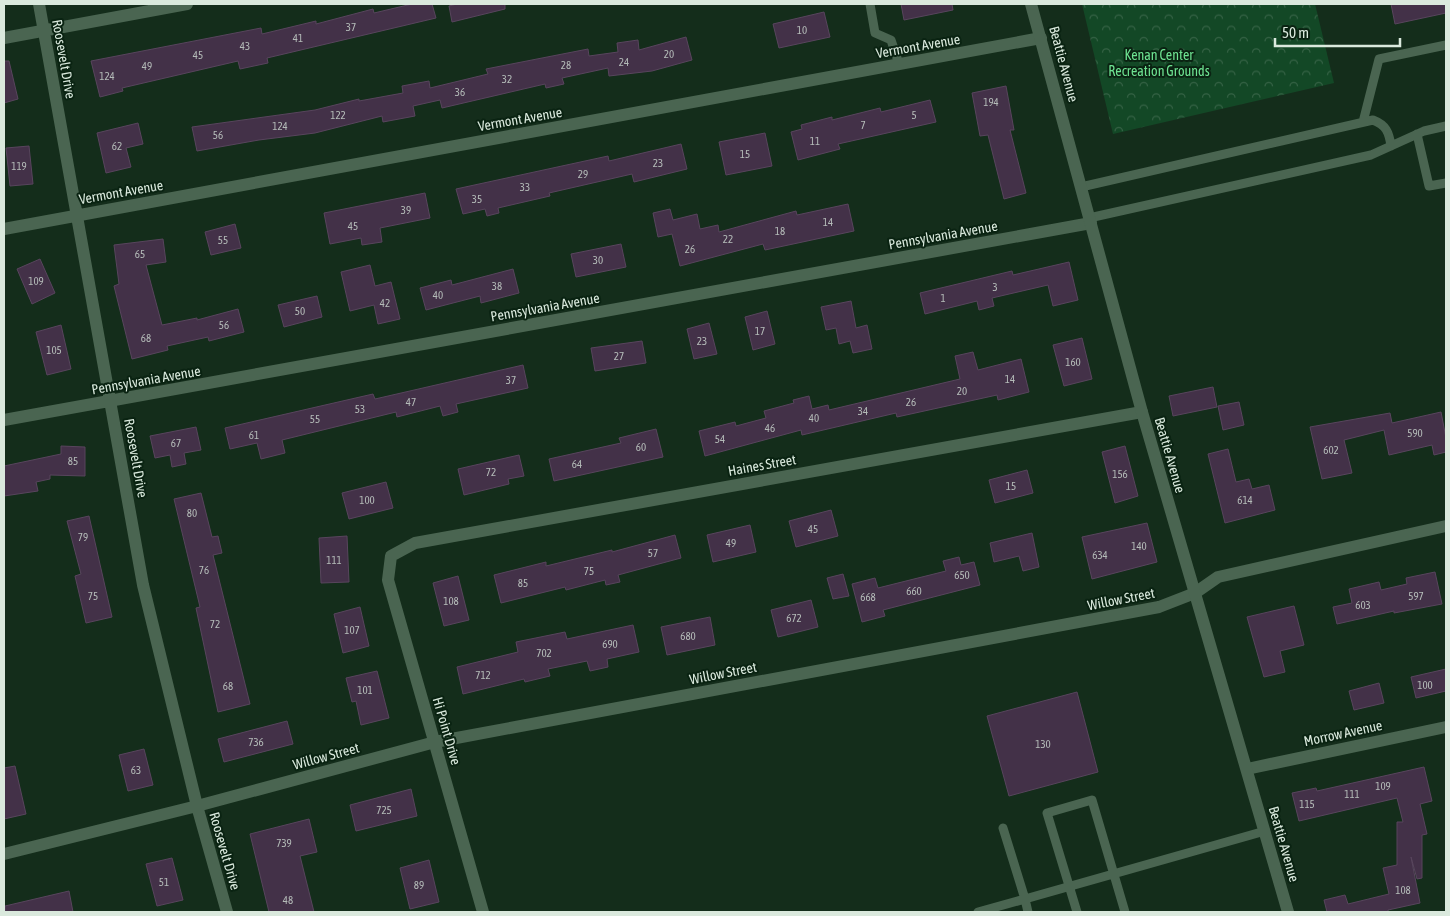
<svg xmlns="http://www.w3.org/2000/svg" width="1450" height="916" font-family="'Asap Condensed',sans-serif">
<defs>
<pattern id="park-crowns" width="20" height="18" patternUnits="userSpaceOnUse" patternTransform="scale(1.25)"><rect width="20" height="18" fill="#134826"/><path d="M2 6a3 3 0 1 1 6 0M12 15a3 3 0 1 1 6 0" fill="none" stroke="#356245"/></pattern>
</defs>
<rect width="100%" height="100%" fill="#142d1b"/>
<!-- park -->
<path fill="url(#park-crowns)" d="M1082,4H1315L1334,83L1113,134Z"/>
<!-- building -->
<path fill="#433148" stroke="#58455d" d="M412,4H432L436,18L267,58L268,63L240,69L238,61L122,88L123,91L100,97L91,61L261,28L262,34L316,21V24L373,9L374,13Z
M457,4H505V9L452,22L449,6Z
M901,4H952L953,10L904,20Z
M1391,4H1446V13L1395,24Z
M824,12L830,37L779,48L773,24Z
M686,37L692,60L652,71L609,76L608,68L562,78L564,84L546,88L545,84L442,108L440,100L413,106L415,116L383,122L382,116L315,133L259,140L197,151L192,127L315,110L359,99V101L403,93L402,86L429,81L430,88L488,74L486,69L588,49L589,56L618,52L617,43L638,40L639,50Z
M4,61H9L18,99L4,103Z
M1006,86L1014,130H1010L1026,193L1004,199L988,135L980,136L972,93Z
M930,100L936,122L838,144L840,149L798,160L791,132L802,129L801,125L832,117V120L880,108L881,112Z
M138,123L143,144L126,148L131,167L106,173L97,133Z
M765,133L772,166L726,175L719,142Z
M681,144L687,169L634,182L632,174L549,193L550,196L498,208L499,213L487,216L485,209L463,214L456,189L608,156L609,161Z
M29,146L33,184L10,186L6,148Z
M425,193L430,218L380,228L382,242L362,245L361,238L330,244L324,213Z
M848,204L854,231L765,250L763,244L680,266L672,234L658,237L653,213L670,209L673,220L697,214L700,229L718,225L719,232L796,211L797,215Z
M235,224L241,248L211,255L205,232Z
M163,239L166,262L146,265L162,325L197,318V320L238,309L244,332L209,341L208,337L167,346L168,350L132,359L114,286L119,284L114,245Z
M621,244L626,267L576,277L571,254Z
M40,259L55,293L32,304L17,269Z
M1069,262L1078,300L1053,306L1048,285L992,298L994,306L979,310L977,301L925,314L920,293L1012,271L1013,275Z
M370,265L375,286L391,282L400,319L378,324L374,305L350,311L341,272Z
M513,269L519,293L481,303L480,296L426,310L420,288L451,280L452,285Z
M317,296L322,317L284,327L278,305Z
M851,301L856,328L867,325L872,349L853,353L850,341L839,344L836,328L826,330L821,307Z
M767,311L775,344L753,350L745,317Z
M709,323L717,354L694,359L687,329Z
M61,325L71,369L47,375L36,332Z
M1082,338L1092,379L1064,386L1053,345Z
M642,341L646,363L595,371L591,348Z
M973,352L978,370L1021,359L1029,392L998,400L997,395L897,417L896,413L802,435L801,430L705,456L699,431L735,422L736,426L766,418L764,411L794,403L793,400L809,396L812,409L828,405L829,410L960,379L955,356Z
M523,365L528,388L456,404L458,412L443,416L440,406L397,417L396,412L282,440L285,453L261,459L257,443L230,449L225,428L373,394L375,399Z
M1213,387L1217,407L1173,416L1169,396Z
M1239,402L1244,425L1223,430L1218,406Z
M1441,412L1446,438V452L1434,455L1432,445L1389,455L1384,430L1344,440L1352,473L1322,479L1310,427L1390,413L1392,423Z
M196,427L201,450L184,453L186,464L172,467L170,455L155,458L150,436Z
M656,429L663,457L554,481L549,459L621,443L619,438Z
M61,446L85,447V476L50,475V479L36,482L38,491L4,496V466L61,454Z
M1125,446L1138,496L1115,503L1102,452Z
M1228,449L1236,482L1249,479L1252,489L1269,485L1275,510L1225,523L1208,454Z
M519,455L524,476L508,479L509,484L464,495L458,469Z
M1027,470L1033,493L995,503L989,480Z
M386,482L393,508L349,519L342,493Z
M201,493L212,537L218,536L222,553L213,555L250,704L218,712L196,608L200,607L174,499Z
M831,510L838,536L796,547L789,521Z
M89,516L112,617L86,623L75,576L81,574L67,521Z
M1147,523L1157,562L1092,579L1082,537Z
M750,525L756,552L713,562L707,535Z
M1032,533L1039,567L1023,571L1019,556L994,562L990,543Z
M675,535L681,558L618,575L620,582L606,585L605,580L566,590L565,587L501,603L494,575L546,562V566L612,550V552Z
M347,536L349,582L321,583L319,538Z
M959,557L961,565L974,562L980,585L883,610L885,616L862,622L852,584L875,578L878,588L946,571L943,561Z
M1435,572L1442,604L1394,613V611L1337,624L1333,607L1352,603L1349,589L1379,582L1381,590L1407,584L1406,578Z
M843,574L849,596L833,599L827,578Z
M458,576L469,620L444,626L433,583Z
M811,600L818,627L778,637L771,610Z
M1294,606L1304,645L1280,651L1285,672L1264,677L1247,617Z
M360,607L369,646L343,653L334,614Z
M710,617L715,645L667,655L661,627Z
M633,625L639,652L607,659L608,667L590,671L587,661L548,669L550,676L525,682L524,679L463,694L457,667L518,652L516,642L565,632L567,639Z
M1446,669V691L1416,698L1411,677Z
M377,671L389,718L361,725L356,701L352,702L346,678Z
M1379,683L1384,703L1354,710L1349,691Z
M1077,692L1098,772L1009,796L987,716Z
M287,721L293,744L224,762L218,739Z
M144,749L153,785L128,791L119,755Z
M15,766L26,814L4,819V768Z
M1424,767L1432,801L1420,804L1427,834L1422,835V878L1417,879L1411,857L1420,903L1388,910V912H1327L1324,900L1345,895L1348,904L1389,894L1383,868L1397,865V822H1403L1397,798L1299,821L1292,793L1316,788L1317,791Z
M411,789L417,816L356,831L350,805Z
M309,819L317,852L300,856L314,912H269L250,834Z
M172,858L183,900L157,906L146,864Z
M429,860L439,902L410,909L400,868Z
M69,891L73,912H5V906Z"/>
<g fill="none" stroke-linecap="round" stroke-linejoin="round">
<!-- service -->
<path stroke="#4a6551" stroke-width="9" d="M870,4L875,33L891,40L899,64
M1363,122L1379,59L1446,45
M1417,134L1429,186L1446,183
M1081,187L1373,120C1386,125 1389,132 1391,146
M1089,218L1371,155L1424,131L1446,126
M1003,828L1025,899L1265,831
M978,912L1025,899L1028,912
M1077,912L1047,813L1092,800L1125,912"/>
<!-- minor -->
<path stroke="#4a6551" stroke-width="12" d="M39,4L143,585L197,806L227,912
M4,38L187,4
M4,229L1041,38
M4,420L1091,223
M1247,769L1446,727
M4,854L197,806L435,742L1159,607L1195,593L1218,577L1446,526
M483,912L388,580L391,556L415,543L1142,412"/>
<!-- tertiary -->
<path stroke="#4a6551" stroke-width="12" d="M1031,4L1142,412L1288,912"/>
</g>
<g text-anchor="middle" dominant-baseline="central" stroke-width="4" stroke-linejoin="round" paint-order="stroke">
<!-- number labels -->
<g font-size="11" fill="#b4bbb8">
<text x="351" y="27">37</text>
<text x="802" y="30">10</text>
<text x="298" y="38">41</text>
<text x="245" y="46">43</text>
<text x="669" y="54">20</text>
<text x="198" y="55">45</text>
<text x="624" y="62">24</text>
<text x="566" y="65">28</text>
<text x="147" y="66">49</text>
<text x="107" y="76">124</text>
<text x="507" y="79">32</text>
<text x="460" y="92">36</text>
<text x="991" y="102">194</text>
<text x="338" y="115">122</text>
<text x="914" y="115">5</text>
<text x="863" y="125">7</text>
<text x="280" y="126">124</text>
<text x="218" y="135">56</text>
<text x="815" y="141">11</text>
<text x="117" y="146">62</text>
<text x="745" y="154">15</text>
<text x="658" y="163">23</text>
<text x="19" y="166">119</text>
<text x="583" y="174">29</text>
<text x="525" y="187">33</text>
<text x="477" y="199">35</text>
<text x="406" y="210">39</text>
<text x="828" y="222">14</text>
<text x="353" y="226">45</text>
<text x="780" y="231">18</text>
<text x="728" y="239">22</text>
<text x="223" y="240">55</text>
<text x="690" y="249">26</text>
<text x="140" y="254">65</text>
<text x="598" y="260">30</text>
<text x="36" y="281">109</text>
<text x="497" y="286">38</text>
<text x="995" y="287">3</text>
<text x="438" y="295">40</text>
<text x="943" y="298">1</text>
<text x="385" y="303">42</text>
<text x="300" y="311">50</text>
<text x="224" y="325">56</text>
<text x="760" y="331">17</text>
<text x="146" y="338">68</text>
<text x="702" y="341">23</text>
<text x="54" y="350">105</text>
<text x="619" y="356">27</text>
<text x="1073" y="362">160</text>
<text x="1010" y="379">14</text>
<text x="511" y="380">37</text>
<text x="962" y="391">20</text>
<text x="411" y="402">47</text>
<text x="911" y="402">26</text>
<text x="360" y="409">53</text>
<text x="863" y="411">34</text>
<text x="814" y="418">40</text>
<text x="315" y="419">55</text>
<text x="770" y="428">46</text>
<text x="1415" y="433">590</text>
<text x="254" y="435">61</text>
<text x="720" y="439">54</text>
<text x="176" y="443">67</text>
<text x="641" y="447">60</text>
<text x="1331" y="450">602</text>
<text x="73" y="461">85</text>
<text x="577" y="464">64</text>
<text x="491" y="472">72</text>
<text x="1120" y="474">156</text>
<text x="1011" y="486">15</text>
<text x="367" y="500">100</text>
<text x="1245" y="500">614</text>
<text x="192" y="513">80</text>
<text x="813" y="529">45</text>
<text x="83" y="537">79</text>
<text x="731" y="543">49</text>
<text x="1139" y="546">140</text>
<text x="653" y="553">57</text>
<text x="1100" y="555">634</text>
<text x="334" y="560">111</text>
<text x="204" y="570">76</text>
<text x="589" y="571">75</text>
<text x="962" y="575">650</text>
<text x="523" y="583">85</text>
<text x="914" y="591">660</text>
<text x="93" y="596">75</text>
<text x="1416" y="596">597</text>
<text x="868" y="597">668</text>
<text x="451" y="601">108</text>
<text x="1363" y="605">603</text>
<text x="794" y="618">672</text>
<text x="215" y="624">72</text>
<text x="352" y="630">107</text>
<text x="688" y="636">680</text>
<text x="610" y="644">690</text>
<text x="544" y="653">702</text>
<text x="483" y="675">712</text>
<text x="1425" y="685">100</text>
<text x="228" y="686">68</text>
<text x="365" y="690">101</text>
<text x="256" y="742">736</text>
<text x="1043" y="744">130</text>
<text x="136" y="770">63</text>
<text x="1383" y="786">109</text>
<text x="1352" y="794">111</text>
<text x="1307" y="804">115</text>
<text x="384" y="810">725</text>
<text x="284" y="843">739</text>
<text x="164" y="882">51</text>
<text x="419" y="885">89</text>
<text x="1403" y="890">108</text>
<text x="288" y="900">48</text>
</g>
<!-- street labels -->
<g font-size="14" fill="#dae9dd" stroke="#0a2312">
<text transform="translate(918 46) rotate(-10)">Vermont Avenue</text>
<text transform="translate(64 59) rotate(80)">Roosevelt Drive</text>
<text transform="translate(1064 64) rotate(75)">Beattie Avenue</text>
<text transform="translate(520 119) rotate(-10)">Vermont Avenue</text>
<text transform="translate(121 192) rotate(-10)">Vermont Avenue</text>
<text transform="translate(943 235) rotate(-10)">Pennsylvania Avenue</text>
<text transform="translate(545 307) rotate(-10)">Pennsylvania Avenue</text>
<text transform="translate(146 380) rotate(-10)">Pennsylvania Avenue</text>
<text transform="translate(1170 455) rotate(74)">Beattie Avenue</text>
<text transform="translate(136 458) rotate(80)">Roosevelt Drive</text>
<text transform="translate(762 465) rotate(-10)">Haines Street</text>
<text transform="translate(1121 599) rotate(-11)">Willow Street</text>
<text transform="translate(723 673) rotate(-11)">Willow Street</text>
<text transform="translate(447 731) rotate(74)">Hi Point Drive</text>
<text transform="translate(1343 733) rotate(-12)">Morrow Avenue</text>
<text transform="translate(326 756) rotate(-15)">Willow Street</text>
<text transform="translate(1284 844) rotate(74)">Beattie Avenue</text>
<text transform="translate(225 851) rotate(74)">Roosevelt Drive</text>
</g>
<!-- park labels -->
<g font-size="14" fill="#6ee392" stroke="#0a2312">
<text x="1159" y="55">Kenan Center<tspan x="1159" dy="16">Recreation Grounds</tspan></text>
</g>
</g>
<!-- border -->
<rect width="1450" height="916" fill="none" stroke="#dae9dd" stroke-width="10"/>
<!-- scale -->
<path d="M1275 38v8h125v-8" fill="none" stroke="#dae9dd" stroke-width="2.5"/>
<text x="1282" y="38" font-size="15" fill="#dae9dd" stroke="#0a2312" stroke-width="4" paint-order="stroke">50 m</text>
</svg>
